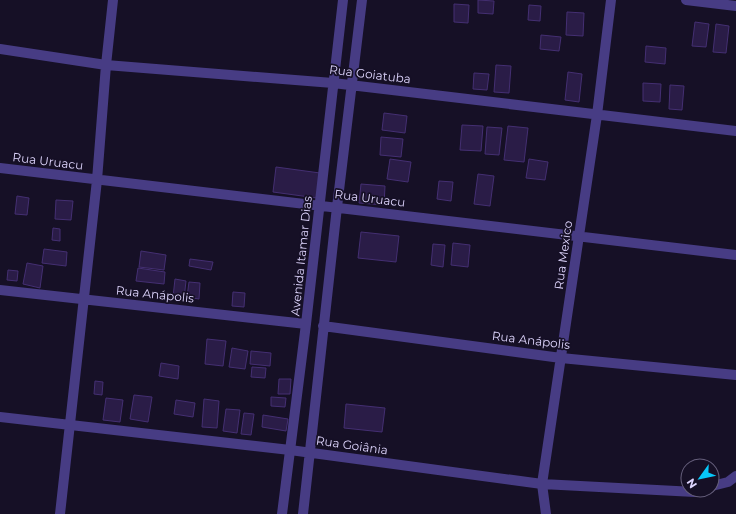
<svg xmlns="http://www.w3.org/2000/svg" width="736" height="514" font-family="Montserrat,sans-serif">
<rect width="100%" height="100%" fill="#161026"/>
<!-- building -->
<path fill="#2a1c47" stroke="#442f72" d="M478,0L494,1L493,14L478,13Z
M454,4L469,5L468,23L454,22Z
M529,5L541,6L540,21L528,20Z
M567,12L584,13L583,36L566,35Z
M695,22L709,24L706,47L692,46Z
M716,24L729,26L726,53L713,52Z
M541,35L561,37L559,51L540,49Z
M646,46L666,48L665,64L645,62Z
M496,65L511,66L509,93L494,92Z
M568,72L582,74L579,102L565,100Z
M474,73L489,74L487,90L473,89Z
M643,83L661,84L660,102L643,101Z
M670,85L684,86L682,110L669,109Z
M384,113L407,116L405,133L382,130Z
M462,125L483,126L481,151L460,150Z
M508,126L528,128L524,162L504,160Z
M487,127L502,128L499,155L485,154Z
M381,137L403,139L401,157L380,155Z
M390,159L411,162L408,182L387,179Z
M529,159L548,162L545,180L526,178Z
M276,167L320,173L317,198L273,192Z
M478,174L494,176L490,206L474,204Z
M439,181L453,182L451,201L437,199Z
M361,184L385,186L384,205L359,203Z
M17,196L29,198L27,215L15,214Z
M56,200L73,201L71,220L55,219Z
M53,228L60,229V241L52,240Z
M361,232L399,236L396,262L358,258Z
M453,243L470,245L468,267L451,265Z
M433,244L445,245L443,267L431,265Z
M44,249L67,252L66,266L42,263Z
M141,251L166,255L164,270L139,267Z
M190,259L213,262L211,270L189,266Z
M27,263L43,266L40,288L23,284Z
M138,268L165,272L164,284L136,281Z
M8,270L18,271L17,281L7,280Z
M175,279L186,281L184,299L173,297Z
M189,282L200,283L199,299L187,297Z
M233,292L245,293L244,307L232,306Z
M207,339L226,341L223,366L205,364Z
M232,348L248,351L245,369L229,367Z
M251,351L271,353L270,366L250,364Z
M161,363L179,366L178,379L159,376Z
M252,367L266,368L265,378L251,377Z
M279,379H291L290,394H278Z
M95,381L103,382L102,395L94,394Z
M134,395L152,397L148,422L130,419Z
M271,397L286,398L285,407L271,406Z
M106,398L123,400L120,422L103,420Z
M204,399L219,401L217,428L202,427Z
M176,400L195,403L193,417L174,414Z
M346,404L385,408L382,432L344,428Z
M226,409L240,410L237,433L223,431Z
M244,413L254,414L251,435L241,434Z
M263,415L288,419L286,431L262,427Z"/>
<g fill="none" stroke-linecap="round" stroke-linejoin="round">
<!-- minor -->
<path stroke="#473c84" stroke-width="10" d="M686,0L736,6
M0,49L106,65L333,83L736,131
M0,168L736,255
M0,290L306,324
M323,326L561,358L736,375
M0,417L290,450L542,484L695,492L700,490
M712,486L728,482L736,476
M60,514L97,180L106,65L113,0
M282,514L306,324L343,0
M303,514L337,207L362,0
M546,514L542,484L597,115L611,0"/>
</g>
<g text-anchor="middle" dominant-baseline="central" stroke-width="3.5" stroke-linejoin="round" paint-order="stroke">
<!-- street labels -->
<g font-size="12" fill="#dfd6fe" stroke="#161026">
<text transform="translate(370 74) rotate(7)">Rua Goiatuba</text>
<text transform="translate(48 161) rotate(7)">Rua Uruacu</text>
<text transform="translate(370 198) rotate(7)">Rua Uruacu</text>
<text transform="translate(563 255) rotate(-82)">Rua Mexico</text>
<text transform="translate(301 256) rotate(-84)">Avenida Itamar Dias</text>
<text transform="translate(155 294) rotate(6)">Rua Anápolis</text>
<text transform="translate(531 340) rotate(7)">Rua Anápolis</text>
<text transform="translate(352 445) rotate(8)">Rua Goiânia</text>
</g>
</g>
<!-- north arrow -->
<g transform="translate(700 478) rotate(237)"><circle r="19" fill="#161026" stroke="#665f7c"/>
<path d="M0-3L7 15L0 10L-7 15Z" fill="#07c7f9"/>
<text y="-6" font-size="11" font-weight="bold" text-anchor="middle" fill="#dfd6fe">N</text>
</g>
</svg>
